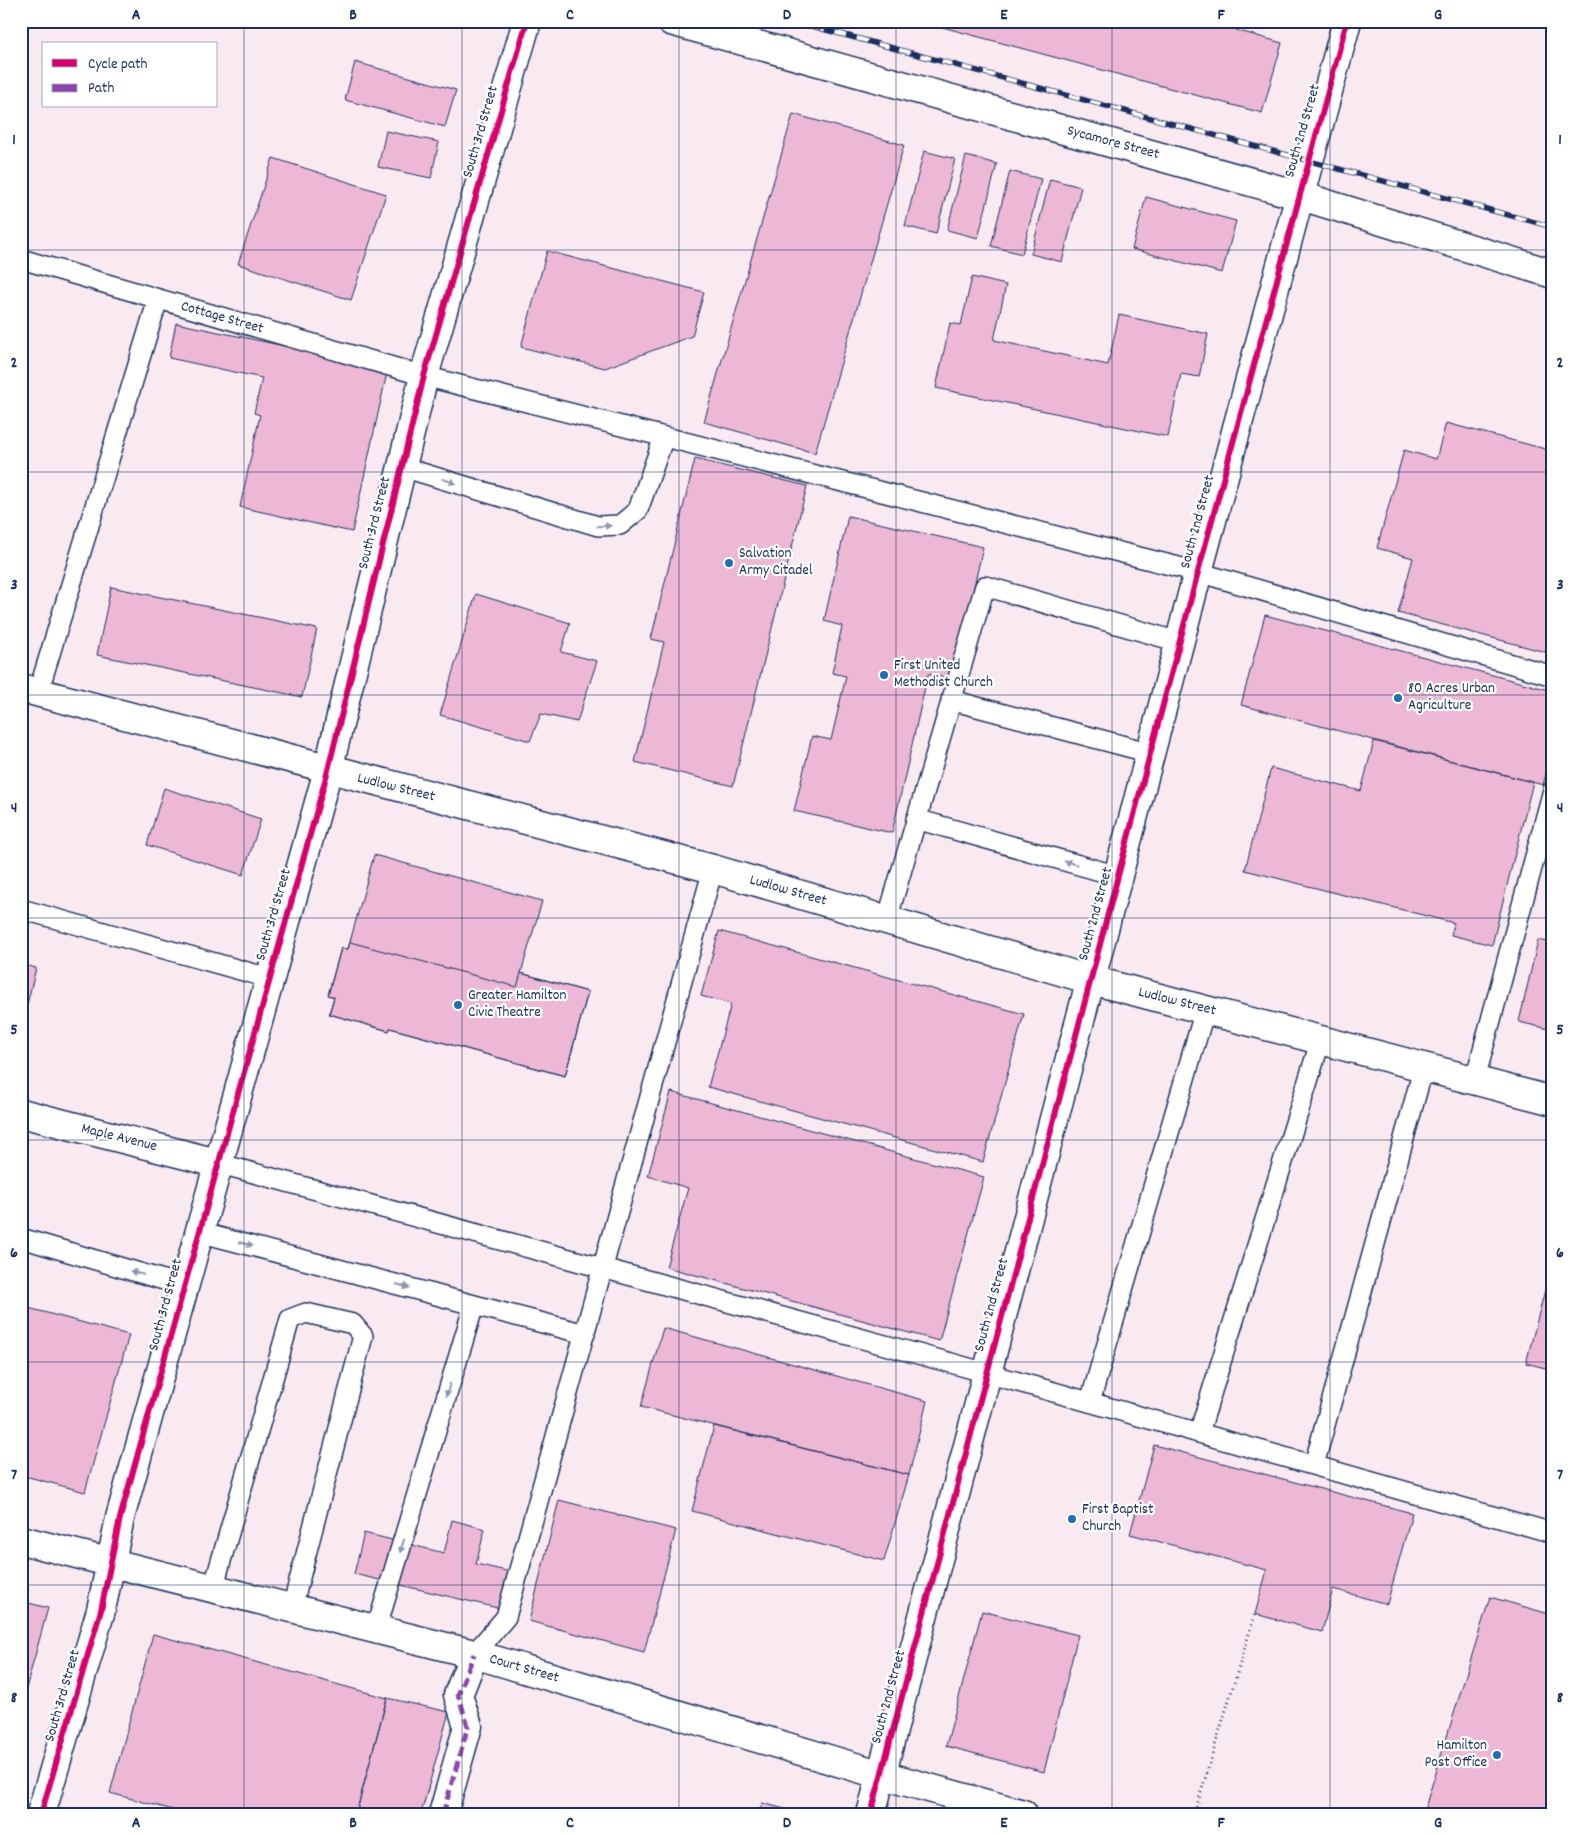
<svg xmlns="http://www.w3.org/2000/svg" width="1574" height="1835" font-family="Dekko,sans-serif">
<rect width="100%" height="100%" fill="#f9eaf2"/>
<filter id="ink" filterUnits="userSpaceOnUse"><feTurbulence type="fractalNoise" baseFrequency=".02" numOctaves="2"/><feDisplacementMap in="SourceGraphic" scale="10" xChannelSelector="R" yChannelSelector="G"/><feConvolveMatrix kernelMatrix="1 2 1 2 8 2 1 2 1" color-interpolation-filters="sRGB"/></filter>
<g filter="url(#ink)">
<!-- building -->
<path fill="#ecb8d5" stroke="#1b2f5e" d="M920,21H1239L1236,30L1282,43L1262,113Z
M355,62L456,90L445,127L345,100Z
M793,114L904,145L815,453L704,422Z
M386,131L439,142L431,178L378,167Z
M924,151L955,159L936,234L905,226Z
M966,156L997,164L978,238L947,230Z
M273,158L386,194L351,300L238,264Z
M1010,171L1041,179L1022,254L991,246Z
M1050,179L1081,187L1062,262L1031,254Z
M1146,197L1236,221L1222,273L1132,249Z
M547,251L704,292L692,336L605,368L521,347Z
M972,277L1006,285L994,340L1108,365L1119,315L1208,334L1199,377L1181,374L1168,437L936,388L950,323L961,325Z
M176,323L388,368L352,532L240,507L260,415L254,413L262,378L169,358Z
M1446,423L1553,451V654L1398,613L1413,558L1377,548L1404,450L1436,459Z
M695,459L807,486L733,786L635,762L664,642L651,639Z
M848,516L983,547L953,679L928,674L892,833L794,811L812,736L831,740L846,676L832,673L842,626L824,621Z
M111,587L317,629L302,697L97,655Z
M476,594L570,623L561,652L597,661L577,722L541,714L530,741L440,715Z
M1265,615L1553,691V749L1543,785L1241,705Z
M1374,741L1533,782L1492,945L1451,935L1454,923L1245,870L1271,768L1361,791Z
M164,788L261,819L243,875L147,845Z
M374,855L542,901L521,973L588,992L565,1076L390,1028L389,1031L329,1014L334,997L328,995L341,948L348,949Z
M719,931L1024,1014L983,1162L708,1087L731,1004L701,996Z
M1538,940L1553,943V1030L1519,1022Z
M350,942L517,987L521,973L588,992L565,1076L390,1028L389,1031L329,1014L334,997L328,995L341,948L348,949Z
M21,964L36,968L21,1029Z
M671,1092L984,1177L939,1341L666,1267L688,1188L648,1176Z
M1553,1259V1370L1526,1363Z
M21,1306L129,1335L85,1492L21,1475Z
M663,1328L927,1401L909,1475L641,1407Z
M714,1426L909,1475L884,1561L692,1511Z
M1154,1445L1412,1513L1387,1604L1333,1589L1322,1632L1255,1614L1267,1570L1130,1534Z
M559,1500L676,1530L644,1652L529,1621Z
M452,1520L485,1529L476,1564L515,1573L506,1610L354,1574L364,1533L444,1553Z
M1490,1597L1553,1615V1814H1423Z
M21,1601L48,1608L21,1707Z
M982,1611L1078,1635L1044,1772L946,1746Z
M153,1634L387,1698L356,1814H188L110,1793Z
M387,1698L449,1712L421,1814H356Z
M762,1803L804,1814H759Z"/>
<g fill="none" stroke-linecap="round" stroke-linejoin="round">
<defs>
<path id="lane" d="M21,259L424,376L1198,572L1553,676
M402,467L598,526L620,525L638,510L664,437
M38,693L158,299
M951,700L1151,753
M916,819L1118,876
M21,909L269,978
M887,920L985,586L1179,642
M1475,1079L1553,790
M217,1163L951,1363L1553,1533
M199,1232L474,1305L376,1630
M21,1238L184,1286
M474,1305L585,1334
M1090,1402L1205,1010
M1199,1433L1321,1039
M1314,1465L1424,1066
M213,1589L290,1319L306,1313L353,1324L363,1336L292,1608
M474,1654L506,1617L713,869"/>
<path id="street" d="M671,21L1298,195L1553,274
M21,688L713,869L1091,980L1553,1101
M21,1113L217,1163
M21,1540L474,1654L882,1775L1023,1814
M41,1814L101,1610L120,1518L328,770L424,376L527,21
M443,1814L468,1726L458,1695L474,1654"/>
<path id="secondary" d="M871,1814L1198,572L1347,21"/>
</defs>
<!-- lane casing -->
<use href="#lane" stroke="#1b2f5e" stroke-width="22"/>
<!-- street casing -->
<use href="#street" stroke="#1b2f5e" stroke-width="31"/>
<!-- secondary casing -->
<use href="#secondary" stroke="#1b2f5e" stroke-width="31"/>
<!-- path -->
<path stroke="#1b2f5e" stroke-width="3" stroke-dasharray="1 4" stroke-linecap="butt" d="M1195,1812L1255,1614"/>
<!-- lane -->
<use href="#lane" stroke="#fff" stroke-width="19"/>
<!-- street -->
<use href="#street" stroke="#fff" stroke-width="28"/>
<!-- secondary -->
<use href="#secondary" stroke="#fff" stroke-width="28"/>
<defs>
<path id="rail" d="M793,21L1553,227"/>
</defs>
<!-- rail casing -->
<use href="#rail" stroke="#1b2f5e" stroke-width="5.5"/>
<!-- rail -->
<use href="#rail" stroke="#fff" stroke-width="4" stroke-dasharray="11" stroke-linecap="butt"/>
<!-- quiet -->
<path stroke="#8e44ad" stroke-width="5" stroke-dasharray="10 5" stroke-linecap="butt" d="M443,1814L468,1726L458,1695L474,1654"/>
<defs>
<path id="cycleway" d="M41,1814L101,1610L120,1518L328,770L424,376L527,21
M871,1814L1198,572L1347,21"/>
</defs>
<!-- cycleway casing -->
<use href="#cycleway" stroke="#fff" stroke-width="9"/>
<!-- cycleway -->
<use href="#cycleway" stroke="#d6006c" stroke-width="6"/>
</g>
<!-- one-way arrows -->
<defs><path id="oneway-solid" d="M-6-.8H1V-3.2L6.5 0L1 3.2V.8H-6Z" transform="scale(1.25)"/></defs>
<g fill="#8d97ae">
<use href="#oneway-solid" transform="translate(449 481) rotate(17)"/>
<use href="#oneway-solid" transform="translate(604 526) rotate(-1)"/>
<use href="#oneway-solid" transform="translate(1071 863) rotate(-164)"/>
<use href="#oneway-solid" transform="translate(246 1244) rotate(15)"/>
<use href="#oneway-solid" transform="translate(137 1273) rotate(-164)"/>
<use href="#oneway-solid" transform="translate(403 1286) rotate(15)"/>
<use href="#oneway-solid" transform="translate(448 1390) rotate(107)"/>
<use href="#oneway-solid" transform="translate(402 1546) rotate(107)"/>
</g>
</g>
<!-- grid -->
<path fill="none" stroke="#1b2f5e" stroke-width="1" stroke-opacity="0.55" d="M244,21V1814M462,21V1814M679,21V1814M896,21V1814M1112,21V1814M1330,21V1814M21,250H1553M21,472H1553M21,695H1553M21,918H1553M21,1140H1553M21,1362H1553M21,1585H1553"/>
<!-- markers -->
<g fill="#1f6fb2" stroke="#fff" stroke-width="2">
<circle cx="729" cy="563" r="5"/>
<circle cx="884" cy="675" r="5"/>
<circle cx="1398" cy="698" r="5"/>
<circle cx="458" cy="1005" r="5"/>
<circle cx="1072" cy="1519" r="5"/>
<circle cx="1497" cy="1755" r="5"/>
</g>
<g text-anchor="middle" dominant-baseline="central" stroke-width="4.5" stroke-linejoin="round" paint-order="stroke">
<!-- street labels -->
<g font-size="15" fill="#1b2f5e" stroke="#fff">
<text transform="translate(1303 131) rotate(-74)">South 2nd Street</text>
<text transform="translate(481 132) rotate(-74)">South 3rd Street</text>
<text transform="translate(1113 143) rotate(15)">Sycamore Street</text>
<text transform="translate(222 318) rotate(16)">Cottage Street</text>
<text transform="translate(1198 522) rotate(-75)">South 2nd Street</text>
<text transform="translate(375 523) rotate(-76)">South 3rd Street</text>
<text transform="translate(396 788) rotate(14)">Ludlow Street</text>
<text transform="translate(788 891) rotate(16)">Ludlow Street</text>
<text transform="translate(1096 914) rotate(-75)">South 2nd Street</text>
<text transform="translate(274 915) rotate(-74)">South 3rd Street</text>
<text transform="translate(1177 1002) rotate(14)">Ludlow Street</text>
<text transform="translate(119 1138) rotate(14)">Maple Avenue</text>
<text transform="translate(166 1305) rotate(-75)">South 3rd Street</text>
<text transform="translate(992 1305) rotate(-75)">South 2nd Street</text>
<text transform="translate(524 1669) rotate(16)">Court Street</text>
<text transform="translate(63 1696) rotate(-74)">South 3rd Street</text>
<text transform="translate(889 1697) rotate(-75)">South 2nd Street</text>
</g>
<!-- poi labels -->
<g font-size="15" fill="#1b2f5e" stroke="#fff" text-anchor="start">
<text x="739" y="554">Salvation<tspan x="739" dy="17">Army Citadel</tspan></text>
<text x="894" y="666">First United<tspan x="894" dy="17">Methodist Church</tspan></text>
<text x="1408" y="689">80 Acres Urban<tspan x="1408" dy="17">Agriculture</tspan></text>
<text x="468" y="996">Greater Hamilton<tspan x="468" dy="17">Civic Theatre</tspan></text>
<text x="1082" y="1510">First Baptist<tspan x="1082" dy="17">Church</tspan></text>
<text x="1487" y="1746" text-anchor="end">Hamilton<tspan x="1487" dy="17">Post Office</tspan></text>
</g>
</g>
<!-- margin -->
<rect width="1574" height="1835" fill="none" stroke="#fff" stroke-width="55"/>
<!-- legend -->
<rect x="42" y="42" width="175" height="65" fill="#ffffff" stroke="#a4acbf"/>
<rect x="52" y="59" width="25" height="8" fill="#d6006c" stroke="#a4acbf"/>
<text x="88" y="68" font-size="15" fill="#1b2f5e">Cycle path</text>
<rect x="52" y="84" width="25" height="8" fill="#8e44ad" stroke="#a4acbf"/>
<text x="88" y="92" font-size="15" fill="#1b2f5e">Path</text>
<rect x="28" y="28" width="1518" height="1780" fill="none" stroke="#1b2f5e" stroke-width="2"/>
<g font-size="16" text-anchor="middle" font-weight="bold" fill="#1b2f5e">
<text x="136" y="19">A</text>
<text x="353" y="19">B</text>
<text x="570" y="19">C</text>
<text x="787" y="19">D</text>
<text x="1004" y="19">E</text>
<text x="1221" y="19">F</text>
<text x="1438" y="19">G</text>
<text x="14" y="144">1</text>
<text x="1560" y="144">1</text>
<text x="14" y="367">2</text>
<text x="1560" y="367">2</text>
<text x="14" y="589">3</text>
<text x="1560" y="589">3</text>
<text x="14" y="812">4</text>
<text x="1560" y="812">4</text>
<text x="14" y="1034">5</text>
<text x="1560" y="1034">5</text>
<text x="14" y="1257">6</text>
<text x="1560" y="1257">6</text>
<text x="14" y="1479">7</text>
<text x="1560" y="1479">7</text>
<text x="14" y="1702">8</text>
<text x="1560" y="1702">8</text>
<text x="136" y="1827">A</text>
<text x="353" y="1827">B</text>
<text x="570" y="1827">C</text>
<text x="787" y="1827">D</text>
<text x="1004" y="1827">E</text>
<text x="1221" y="1827">F</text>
<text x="1438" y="1827">G</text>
</g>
</svg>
